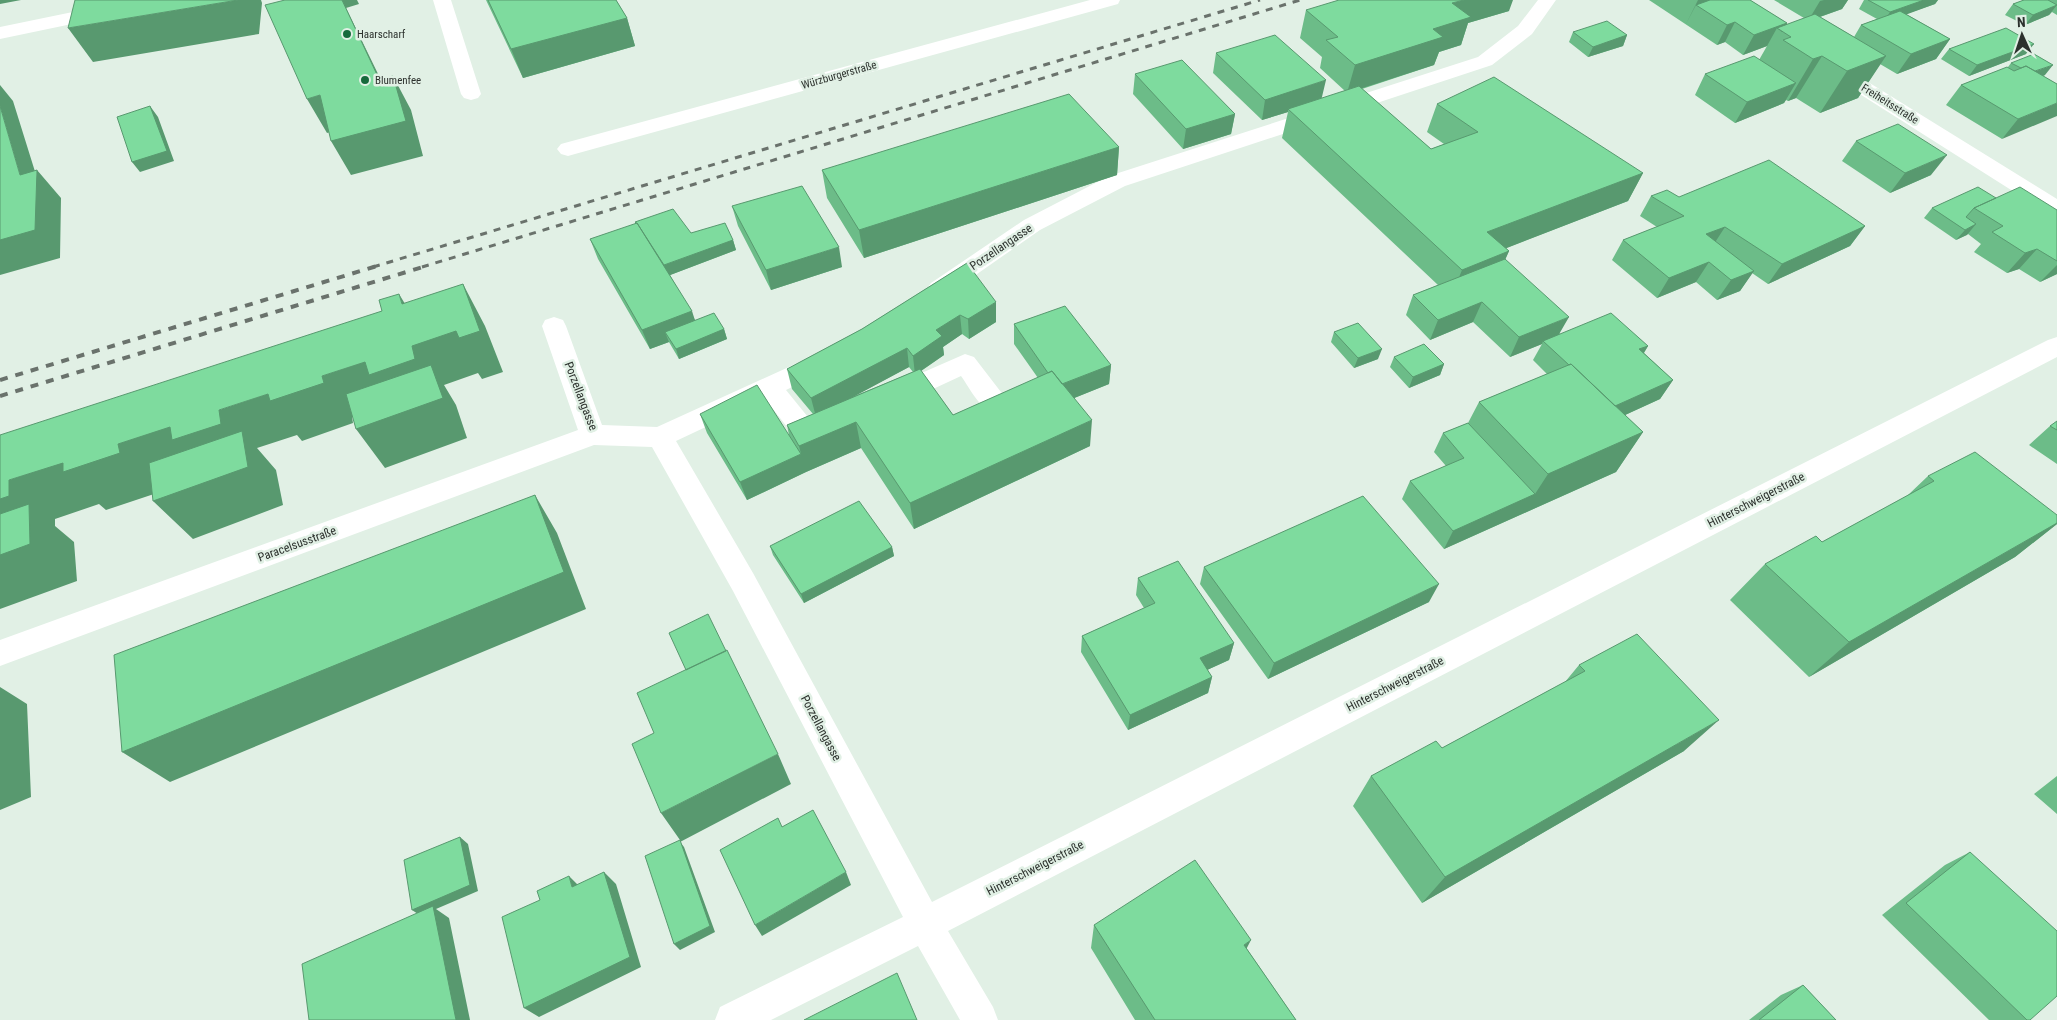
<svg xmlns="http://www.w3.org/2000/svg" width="2057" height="1020" font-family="'Roboto Condensed',sans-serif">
<rect width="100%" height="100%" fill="#e1f0e5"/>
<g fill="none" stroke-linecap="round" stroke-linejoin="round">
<!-- minor -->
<path fill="#fff" fill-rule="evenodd" d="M131,0H167L165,4L158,6L0,39V27Z
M433,0H451L481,94L478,98L471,100L464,98L461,94Z
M1090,0H1120L1118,4L575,154L568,156L561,154L557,149L561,144Z
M1538,0H1556L1532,34L1492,65L1125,186L1040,230L947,295L939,297L931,295L927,289L931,283L1024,220L1109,176L1478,57L1518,26Z
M1832,62L1839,64L2057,199V216L2049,214L1825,72L1822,68L1825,64Z
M554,317L563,320L566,326L602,425L657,427L813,356L822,353L831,356L834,362L831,368L786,390L812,422L825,417L834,420L838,427L834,434L808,445L799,442L765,399L676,441L753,573L932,902L2048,340L2057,337V357L948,931L993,1007L998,1020H960L918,946L771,1020H715L720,1007L903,917L733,591L652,447L594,445L0,666V640L578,430L542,326L545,320Z
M965,354L974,357L1004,396L1008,403L1004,410C982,417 972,391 961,376L903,403L894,406L885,403L881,396L885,389Z"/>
<!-- rail-far1 -->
<path stroke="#6a726c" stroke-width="3" stroke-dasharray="7 7" stroke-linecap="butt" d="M373,267L1260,0
M422,267L1300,0"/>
<!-- rail -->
<path stroke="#6a726c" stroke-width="4" stroke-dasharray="8 8" stroke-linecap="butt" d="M0,380L377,266
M0,396L426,266"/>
</g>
<!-- wall -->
<path fill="#6cbc88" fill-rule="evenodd" d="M486,0H616L627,18L635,46L523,78Z
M1649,0H1750L1787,23L1786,25L1804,18L1774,0H1848L1842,9L1820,17L1854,37L1861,25L1877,19L1859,9L1864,0H1938L1935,4L1906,14L1950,39L1936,59L1897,74L1880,64L1858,98L1820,113L1796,98L1788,101L1786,100L1784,103L1735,123L1695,95L1705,74L1759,60L1767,46L1743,55L1725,42L1717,45Z
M2024,0H2057V15L2052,12L2049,15L2025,25L2005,15L2013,4Z
M1306,10L1509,11L1468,23L1461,45L1439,52L1434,65L1362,89L1431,149L1444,144L1427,132L1437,104L1643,173L1628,201L1506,248L1509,251L1505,259L1560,334L1648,346L1644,353L1673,380L1660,399L1625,415L1643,432L1616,472L1444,549L1402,499L1410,481L1446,466L1434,452L1443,433L1468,423L1479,402L1547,374L1533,360L1542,344L1510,357L1473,322L1430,340L1406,315L1413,295L1438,285L1282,138L1288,112L1262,120L1213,73L1216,53L1322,99L1345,91L1320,68L1322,57L1300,38Z
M1573,32L1627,35L1623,46L1588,57L1569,42Z
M1949,49L2026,54L1969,76L1941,59Z
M2011,63L2045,75L2043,76L2057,84L2002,139L1946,105L1961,85L2008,67Z
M1135,74L1235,114L1231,134L1183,149L1133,94Z
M1856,141L1931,175L1890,193L1842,161Z
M1119,147L1117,175L864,258L827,198L822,170Z
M1651,196L1679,197L1865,226L1850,246L1768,284L1752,273L1740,291L1717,300L1696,282L1657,298L1612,260L1623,240L1657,227L1640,216Z
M1996,198L2057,210V274L2040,282L2019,269L2007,273L1974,252L1981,244L1968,234L1956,240L1924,218L1932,208Z
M732,206L842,267L771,290L738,226Z
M691,233L733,240L736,250L670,275L695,320L724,329L727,339L679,359L669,342L650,349L598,259L590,239Z
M967,263L996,322L969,339L962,334L943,347L944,355L921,371L953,415L1038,378L1014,344V324L1111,365L1109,384L1074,398L1090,446L914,529L861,448L806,472L747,500L707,433L700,414L789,435L787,425L813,414L792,389L787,369L862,329ZM909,367L913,372L852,397Z
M1334,332L1378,359L1354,368L1331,342Z
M1394,357L1444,364L1440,375L1409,388L1390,367Z
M2057,421V464L2029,445L2050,426Z
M1928,476L2057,515V524L2015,557L1809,677L1730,600L1765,564L1822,542L1907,496Z
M770,546L892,547L894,556L804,603L773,555Z
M1204,567L1429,602L1268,679L1200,584Z
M1138,578L1234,643L1229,660L1207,670L1212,677L1208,693L1128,730L1081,652L1082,636L1144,608L1136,595Z
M1579,665L1684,751L1422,903L1353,806L1371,776L1442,748L1565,682Z
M2057,776V814L2034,794Z
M1970,852L2030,1020H1989L1882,915L1945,865Z
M1094,925L1247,949L1296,1020H1135L1091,948Z
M1803,985L1836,1020H1749L1781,995Z"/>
<!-- shaded-wall -->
<path fill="#58996f" d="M0,0H21L0,4Z
M238,0H261L262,3L259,34L93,62L68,28Z
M331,0H357L359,4L346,8L397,113Z
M1464,0H1513L1509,11L1468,23L1461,45L1439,52L1434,65L1347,93L1355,65L1433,29L1452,3Z
M1698,0H1732L1696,5L1686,24Z
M1824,0H1848L1842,9L1808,21L1820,1Z
M1924,0H1938L1935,4L1883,23L1890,12Z
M2057,5L2049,15L2025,25L2033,15Z
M627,18L635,46L523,78L511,49Z
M1735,22L1725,42L1717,45L1727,25Z
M1787,23L1782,32L1777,28L1767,46L1743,55L1754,35Z
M1627,35L1623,46L1588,57L1593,47Z
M1950,39L1936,59L1897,74L1911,54Z
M2034,44L2026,54L1969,76L1977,65Z
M1822,56L1796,98L1788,101L1813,59Z
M1886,56L1858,98L1820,113L1847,71Z
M2053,65L2045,75L2022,84L2030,73Z
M393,76L411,110L423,156L351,175L331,141Z
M1326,80L1321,101L1288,109V112L1262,120L1265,100Z
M1796,83L1784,103L1735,123L1747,102Z
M0,85L13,101L37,178V170L61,198L60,258L0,275V240L20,175L0,106Z
M320,95L340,129L327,133L307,99Z
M2057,103V116L2002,139L2018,119Z
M150,106L158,117L174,161L140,172L132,162Z
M1235,114L1231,134L1183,149L1186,129Z
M1119,147L1117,175L864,258L859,230Z
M1947,155L1931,175L1890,193L1905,173Z
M1643,173L1628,201L1476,260L1487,232Z
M1976,224L1967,235L1956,240L1965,230Z
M1865,226L1850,246L1768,284L1782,264Z
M1725,227L1712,247L1706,234Z
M733,240L736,250L665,277L662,266Z
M839,247L842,267L771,290L766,270Z
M2037,249L2019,269L2007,273L2025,253Z
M1509,251L1497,279L1451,297L1462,270Z
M1709,262L1696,282L1657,298L1669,278Z
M2057,265V274L2040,282Z
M1754,271L1740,291L1717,300L1731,280Z
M463,284L485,326L503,372L482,379L478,373L444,385L456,405L467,438L385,468L356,429L388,404L352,417L353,423L302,441L297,435L257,448L276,470L283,505L193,539L153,501L160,492L106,510L99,504L55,519V526L74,542L77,581L0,609V499L9,480L412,346L402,304L399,294L424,335Z
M996,302V322L969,339L968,319Z
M1482,302L1473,322L1430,340L1438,320Z
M692,311L698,330L665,332L669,342L650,349L642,330Z
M960,315L962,334L943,347L944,355L915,375L913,356L936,330Z
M1569,317L1558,336L1543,341L1542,344L1510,357L1519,337Z
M724,329L727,339L679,359L676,349Z
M1648,346L1636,365L1639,349Z
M907,348L909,367L816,417L811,398Z
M1382,349L1378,359L1354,368L1358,358Z
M1444,364L1440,375L1409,388L1413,377Z
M1111,365L1109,384L1057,405L1058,386Z
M1673,380L1660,399L1601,426L1613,407Z
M1092,420L1090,446L914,529L910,503Z
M856,422L861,448L806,472L747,500L740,482L801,454L799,446Z
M1643,432L1616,472L1444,549L1453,531L1535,494L1548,474Z
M535,495L557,533L586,609L170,782L122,752Z
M2057,523V524L2015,557L1809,677L1849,642Z
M892,547L894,556L804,603L801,594Z
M1439,584L1429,602L1268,679L1274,663Z
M1234,643L1229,660L1196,675L1200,658Z
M1212,677L1208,693L1128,730L1130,715Z
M0,687L27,704L31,797L0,810Z
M1719,720L1684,751L1422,903L1445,877Z
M778,754L791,784L680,842L684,847L715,932L680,950L674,944L680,840L661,813Z
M460,837L468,844L478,891L436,909L449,918L470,1020H456L421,916L412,910Z
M604,872L616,884L641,967L539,1017L524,1008Z
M846,872L851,885L762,936L755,925Z
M569,876L581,888L572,887Z
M1251,940L1239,963L1244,945Z"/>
<!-- building -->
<path fill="#7edb9e" stroke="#58996f" d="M75,0H238L68,28Z
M285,0H342L379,79L393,76L406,121L331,141L320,95L307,99L265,5Z
M488,0H616L627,18L511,49Z
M1339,0H1464L1452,3L1471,17L1433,29L1443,37L1355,65L1326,40L1338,37L1306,10Z
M1710,0H1750L1787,23L1754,35L1735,22L1727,25L1696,5Z
M1868,0H1924L1890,12Z
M2024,0H2048L2057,5L2033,15L2013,4Z
M1900,11L1950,39L1911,54L1861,25Z
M1815,14L1886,56L1847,71L1822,56L1813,59L1783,40L1791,37L1777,28Z
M1607,21L1627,35L1593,47L1573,32Z
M2006,28L2034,44L1977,65L1949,49Z
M1275,35L1326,80L1265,100L1216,53Z
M2034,54L2053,65L2035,71L2026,66L2021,68L2011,63Z
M1754,56L1796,83L1747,102L1705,74Z
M1182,60L1235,114L1186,129L1135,74Z
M2026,66L2057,84V103L2018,119L1961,85L2007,67L2014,71Z
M1494,77L1643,173L1487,232L1509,251L1462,270L1288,109L1359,86L1431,149L1478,132L1437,104Z
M1069,94L1119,147L859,230L822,170Z
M0,106L20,175L37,170L35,230L0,240Z
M150,106L167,151L132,162L117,117Z
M1898,124L1947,155L1905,173L1856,141Z
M1769,160L1865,226L1782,264L1725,227L1706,234L1754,271L1731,280L1709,262L1669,278L1623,240L1684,216L1651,196L1667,190L1679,197Z
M802,186L839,247L766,270L732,206Z
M1978,187L1996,198L1974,208L1966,217L1976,224L1965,230L1932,208Z
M2020,187L2057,210V261L2037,249L2025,253L1992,232L2003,226L1974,208Z
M673,209L691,233L725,223L733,240L664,265L637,223H636L635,222Z
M637,223L692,311L642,330L590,239Z
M1505,259L1569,317L1519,337L1482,302L1438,320L1413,295Z
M967,263L996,302L968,319L960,315L936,330L942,336L913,356L907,348L811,398L787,369L862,329Z
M463,284L480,331L459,338L456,331L412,346L415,359L369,375L365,362L322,376L324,383L270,401L268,394L219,410L221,424L172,440L170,427L118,444L120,453L63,472V463L9,480V496L0,499V435L382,311L379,300L399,294L402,304Z
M1065,306L1111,365L1062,384L1052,371L1048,373L1014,324Z
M714,313L724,329L676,349L665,332Z
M1611,313L1648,346L1639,349L1673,380L1615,406L1571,364L1569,365L1543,341Z
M1358,323L1382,349L1358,358L1334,332Z
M1424,344L1444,364L1413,377L1394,357Z
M1571,364L1643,432L1548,474L1479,402Z
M431,365L443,398L356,429L346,394Z
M920,369L953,415L1052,371L1092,420L910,503L856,422L799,446L787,425Z
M757,385L801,454L740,482L700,414Z
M2057,421V430L2050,426Z
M1468,423L1535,494L1453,531L1410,481L1464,458L1443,433Z
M242,431L248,467L153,501L149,463Z
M1975,452L2057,515V523L1849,642L1765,564L1816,536L1822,542L1934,481L1928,476Z
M535,495L564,572L122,752L114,655Z
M1363,496L1439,584L1274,663L1204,567Z
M859,501L892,547L801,594L770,546Z
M29,504L30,544L0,555V514Z
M1178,561L1234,643L1200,658L1212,677L1130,715L1082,636L1155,603L1138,578Z
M708,614L726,651L686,670L669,633Z
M1637,634L1719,720L1445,877L1371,776L1436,741L1442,748L1585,671L1579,665Z
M727,650L778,754L661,813L632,744L654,733L637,693Z
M813,810L846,872L755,925L720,850L778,818L782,827Z
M460,837L470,885L412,910L404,860Z
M680,840L710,926L674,944L645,856Z
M1970,852L2057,931V996L2030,1020H2027L1906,903Z
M1195,860L1251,940L1244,945L1296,1020H1155L1094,925Z
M604,872L630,957L524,1008L502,917L540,900L537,891L569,876L572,887Z
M433,906L456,1020H309L302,964Z
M897,973L917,1020H804Z
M1803,985L1836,1020H1759Z"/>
<!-- markers -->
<g fill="#166a3c" stroke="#e1f0e5" stroke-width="2">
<circle cx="347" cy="34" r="5"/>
<circle cx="365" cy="80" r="5"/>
</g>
<g text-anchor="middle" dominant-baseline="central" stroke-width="5" stroke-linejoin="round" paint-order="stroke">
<!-- far-poi labels -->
<g font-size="11" fill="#2c312d" stroke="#e1f0e5" text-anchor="start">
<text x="357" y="34">Haarscharf</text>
<text x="375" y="80">Blumenfee</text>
</g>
<!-- far-street labels -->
<g font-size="11" fill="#2c312d" stroke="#e1f0e5">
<text transform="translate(839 75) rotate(-16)">Würzburgerstraße</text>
<text transform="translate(1890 104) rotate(32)">Freiheitsstraße</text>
</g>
<!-- street labels -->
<g font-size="12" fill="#2c312d" stroke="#e1f0e5">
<text transform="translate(1001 247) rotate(-34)">Porzellangasse</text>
<text transform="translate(581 396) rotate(69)">Porzellangasse</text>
<text transform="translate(1756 500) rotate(-27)">Hinterschweigerstraße</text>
<text transform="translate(297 544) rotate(-20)">Paracelsusstraße</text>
<text transform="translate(1395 684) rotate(-27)">Hinterschweigerstraße</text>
<text transform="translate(821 728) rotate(62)">Porzellangasse</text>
<text transform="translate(1035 868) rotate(-27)">Hinterschweigerstraße</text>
</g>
</g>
<!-- north arrow -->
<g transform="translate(2022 35) rotate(357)" stroke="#e1f0e5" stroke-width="4" paint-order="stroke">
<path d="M0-4L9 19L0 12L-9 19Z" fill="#2c312d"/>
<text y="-8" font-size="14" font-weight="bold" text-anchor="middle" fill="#2c312d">N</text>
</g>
</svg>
